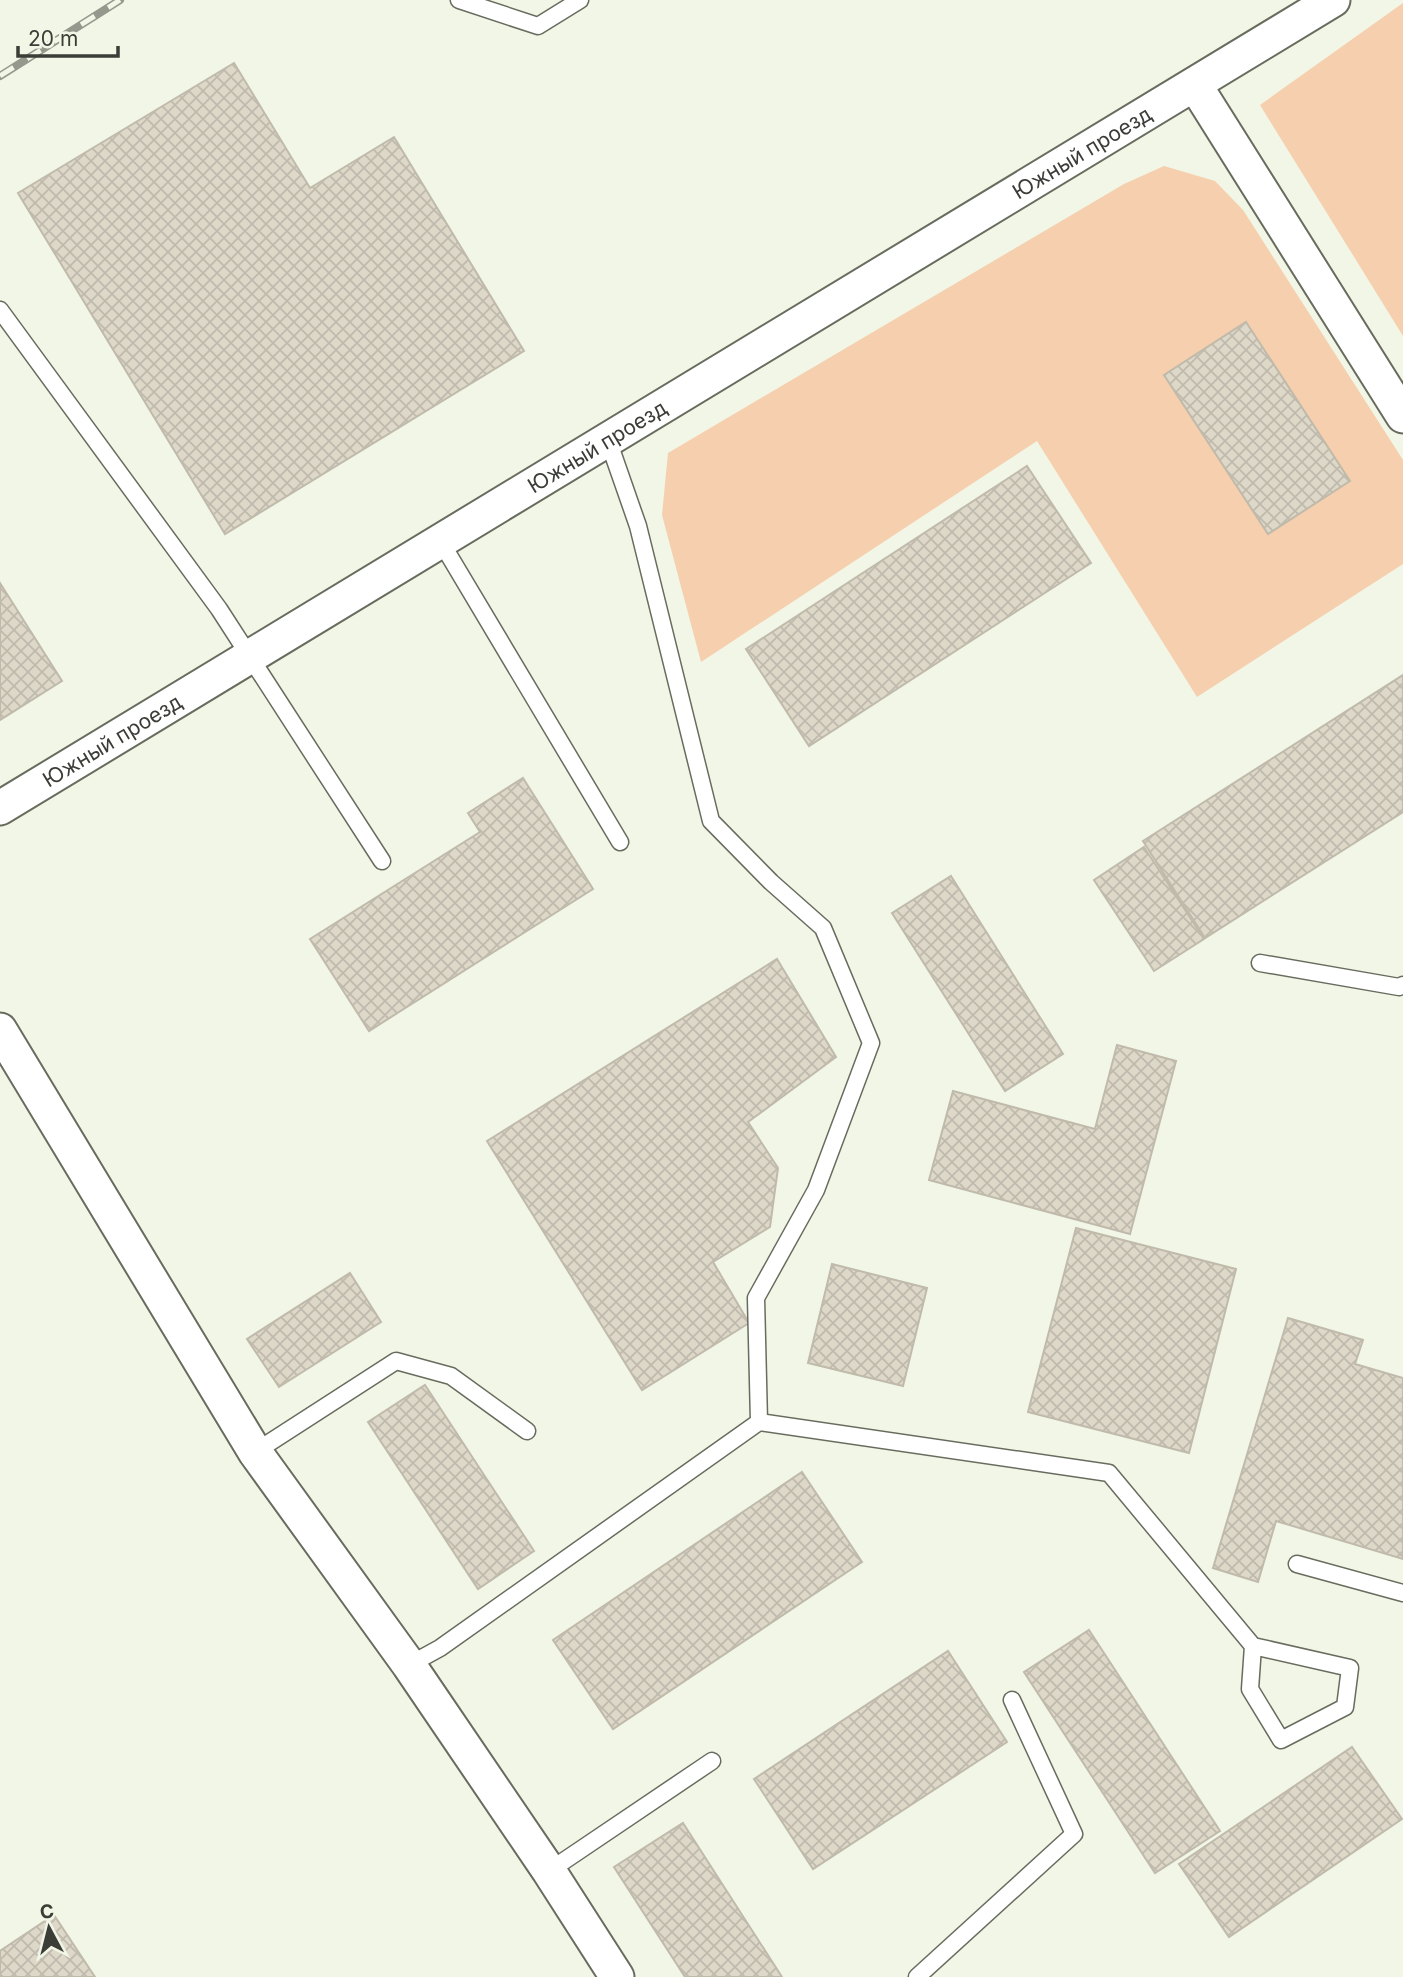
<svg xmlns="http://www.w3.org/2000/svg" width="1403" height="1977" font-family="Inter,sans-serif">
<defs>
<pattern id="building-cross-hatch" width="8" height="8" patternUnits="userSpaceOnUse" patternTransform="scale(1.75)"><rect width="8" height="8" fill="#ded8c9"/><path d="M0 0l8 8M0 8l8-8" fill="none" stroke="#bfbaad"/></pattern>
</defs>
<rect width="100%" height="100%" fill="#f1f6e6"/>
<!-- grass -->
<path fill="#f5cfae" d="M1403,3V336L1260,105Z
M1164,166L1215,181L1243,210L1403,460V564L1197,697L1037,441L701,662L662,515L668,453L1124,184Z"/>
<!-- building -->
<path fill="url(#building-cross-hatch)" stroke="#c0baab" stroke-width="2" d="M234,63L310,188L394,137L524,351L225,534L18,193Z
M1246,322L1350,481L1268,534L1164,375Z
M1027,466L1091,563L809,746L746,649Z
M0,583L62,681L0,720Z
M1403,675V812L1205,938L1143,841Z
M523,778L593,889L369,1031L310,939L480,832L468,813Z
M1144,847L1204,939L1154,971L1094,880Z
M951,876L1063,1054L1005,1091L892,913Z
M777,959L836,1057L748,1122L778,1168L770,1227L713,1262L749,1323L642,1390L487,1141Z
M1117,1045L1176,1061L1130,1234L929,1180L953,1091L1095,1129Z
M1076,1228L1236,1269L1189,1453L1028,1412Z
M832,1264L927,1288L903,1386L808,1363Z
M350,1273L381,1322L279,1387L247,1339Z
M1288,1318L1363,1340L1355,1364L1403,1378V1559L1276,1521L1258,1582L1213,1568Z
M425,1385L534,1551L478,1589L368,1422Z
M802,1472L862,1562L613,1729L553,1640Z
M1089,1630L1220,1831L1155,1873L1024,1672Z
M948,1651L1007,1742L813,1869L754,1779Z
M1352,1747L1402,1819L1229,1937L1179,1864Z
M683,1823L782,1977H685L614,1867Z
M54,1915L95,1977H0V1951Z"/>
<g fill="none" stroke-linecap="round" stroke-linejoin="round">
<defs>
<path id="lane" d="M459,0L538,26L580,0
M0,310L219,609L382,861
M608,440L638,526L711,821L771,882L823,928L871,1043L816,1190L756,1298L759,1422
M441,542L620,842
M1260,963L1399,987L1403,985
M255,1452L396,1361L451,1376L527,1431
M1297,1564L1403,1593
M409,1665L440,1648L759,1422L1109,1473L1253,1646L1350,1668L1345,1707L1281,1740L1250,1689L1253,1646
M549,1871L712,1761
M917,1977L1074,1834L1012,1700"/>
<g id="street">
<path d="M1195,85L1403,416"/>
<path id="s1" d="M0,808L1333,0"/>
<path d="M0,1030L255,1452L409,1665L549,1871L617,1977"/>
</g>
</defs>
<!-- lane casing -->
<use href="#lane" stroke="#686c5e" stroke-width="19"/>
<!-- street casing -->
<use href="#street" stroke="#686c5e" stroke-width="37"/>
<!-- lane -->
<use href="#lane" stroke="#fff" stroke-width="16"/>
<!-- street -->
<use href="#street" stroke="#fff" stroke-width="33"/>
<defs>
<path id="rail" d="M0,76L120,0"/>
</defs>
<!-- rail casing -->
<use href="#rail" stroke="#94988d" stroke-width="8"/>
<!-- rail -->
<use href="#rail" stroke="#f1f6e6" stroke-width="5" stroke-dasharray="16" stroke-linecap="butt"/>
</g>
<g text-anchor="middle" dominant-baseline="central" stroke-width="5" stroke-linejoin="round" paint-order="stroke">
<!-- street labels -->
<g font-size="21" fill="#3b3d37" stroke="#f1f6e6">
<text stroke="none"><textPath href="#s1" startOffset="1265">Южный проезд</textPath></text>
<text stroke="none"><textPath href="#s1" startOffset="698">Южный проезд</textPath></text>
<text stroke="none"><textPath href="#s1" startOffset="131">Южный проезд</textPath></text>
</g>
</g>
<!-- north arrow -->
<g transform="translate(49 1928) rotate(353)" stroke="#f1f6e6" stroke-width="5" paint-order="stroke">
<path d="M0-5L12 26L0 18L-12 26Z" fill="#3b3d37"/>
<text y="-10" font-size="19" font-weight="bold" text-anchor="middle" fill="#3b3d37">С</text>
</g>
<!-- scale -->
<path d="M18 46v10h100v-10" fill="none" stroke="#3b3d37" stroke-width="3.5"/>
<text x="28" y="46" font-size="21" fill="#3b3d37" stroke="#f1f6e6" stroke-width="5" paint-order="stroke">20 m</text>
</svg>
